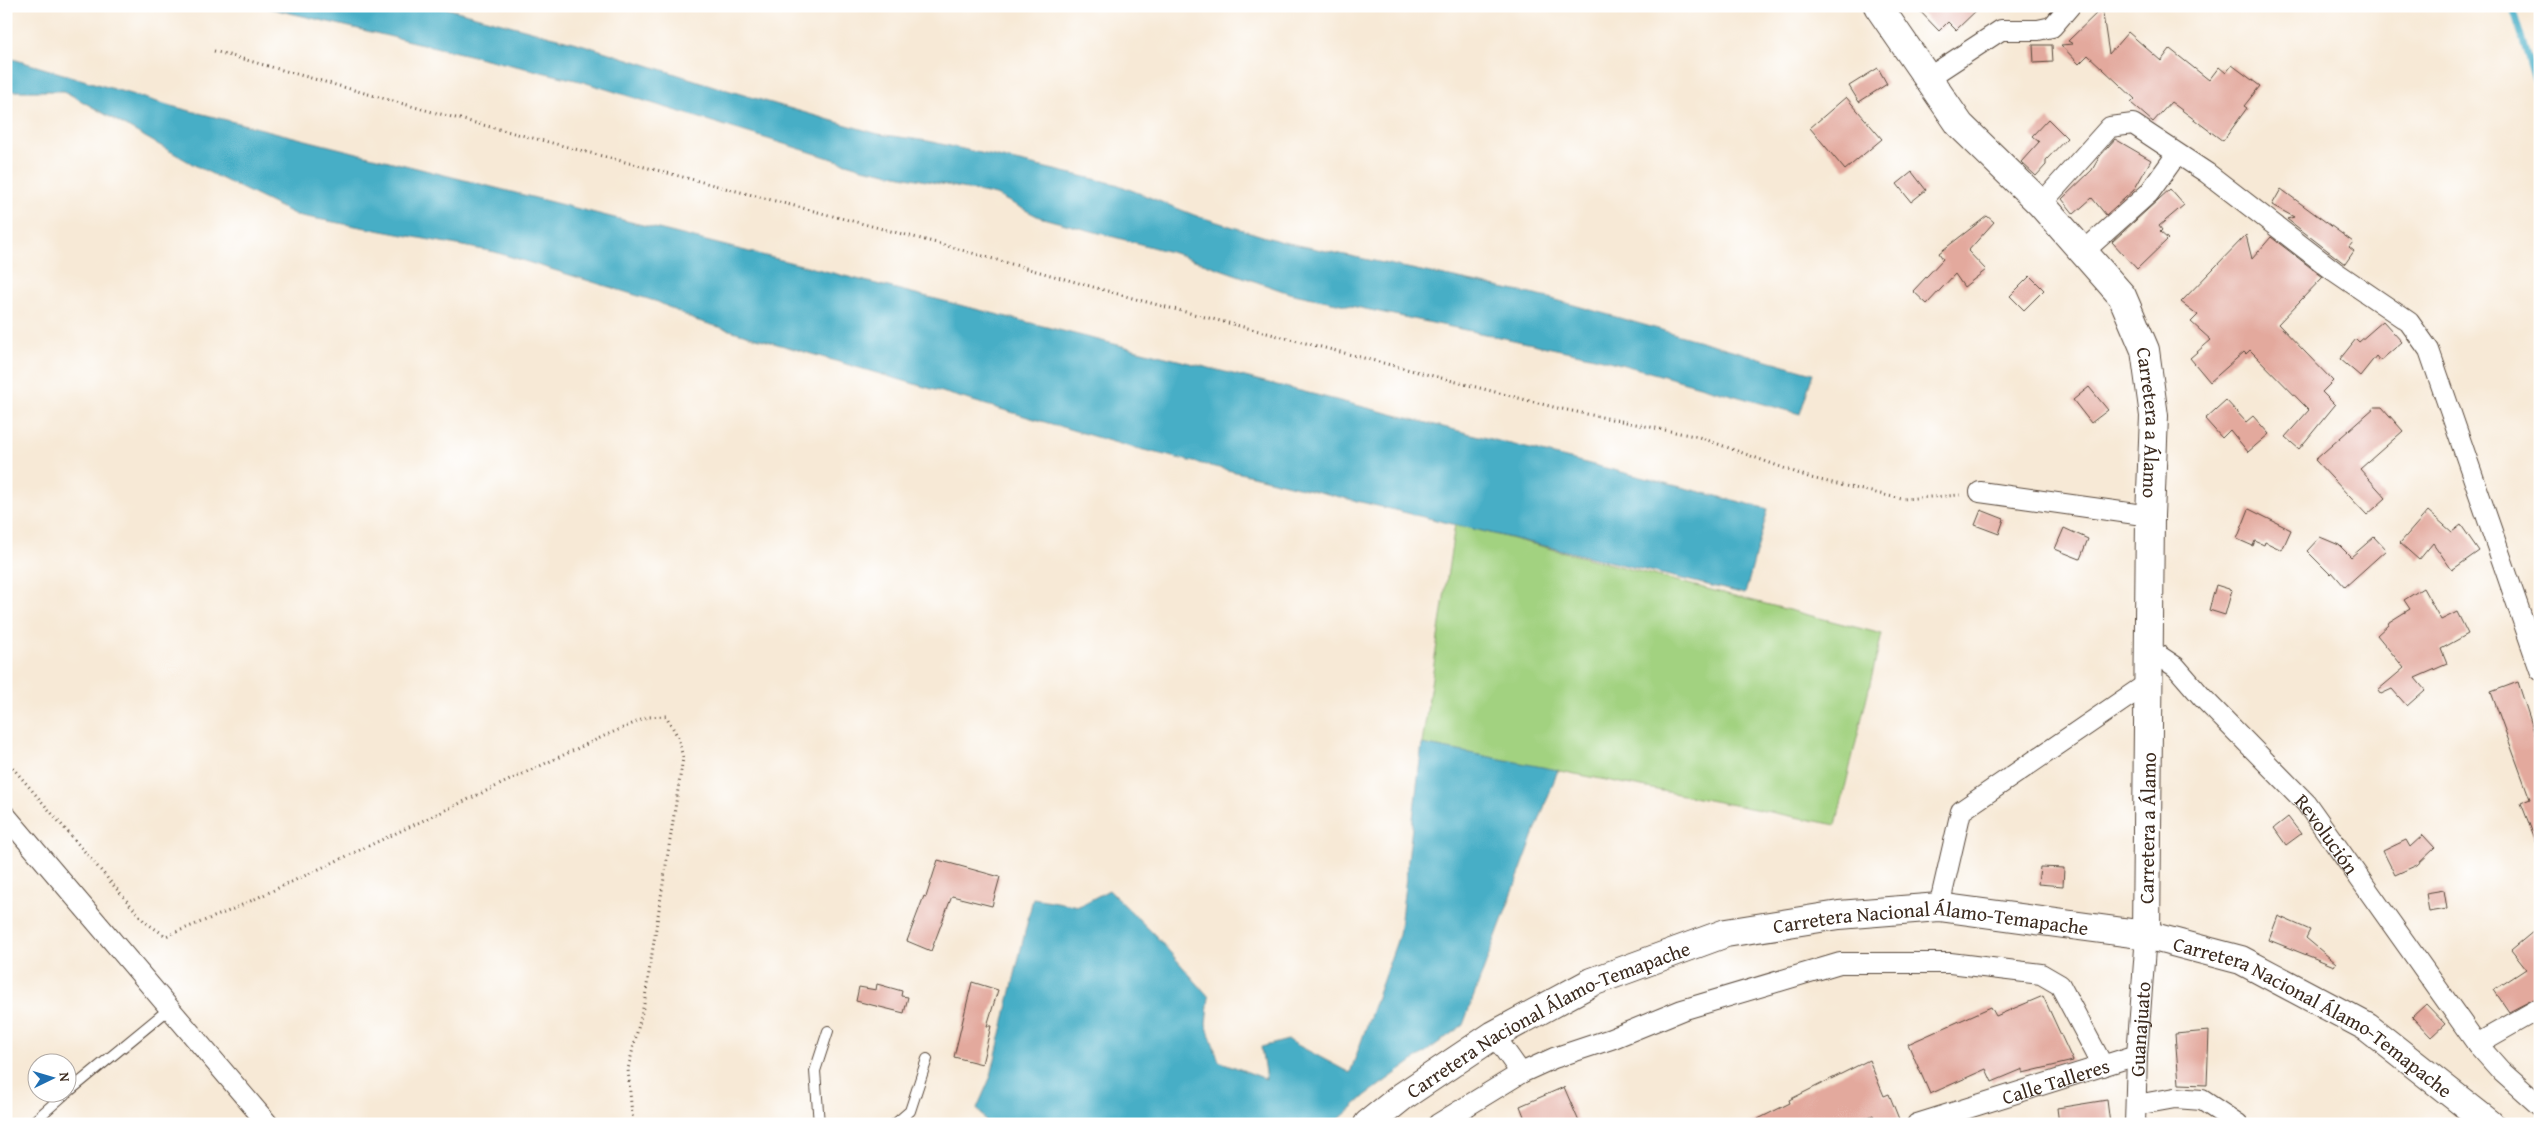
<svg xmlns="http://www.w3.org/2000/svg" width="2546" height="1130" font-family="'Gentium Book Plus',serif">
<rect width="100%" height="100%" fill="#fff"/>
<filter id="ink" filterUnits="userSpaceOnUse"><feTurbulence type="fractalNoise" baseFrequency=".02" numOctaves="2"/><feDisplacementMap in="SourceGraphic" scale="10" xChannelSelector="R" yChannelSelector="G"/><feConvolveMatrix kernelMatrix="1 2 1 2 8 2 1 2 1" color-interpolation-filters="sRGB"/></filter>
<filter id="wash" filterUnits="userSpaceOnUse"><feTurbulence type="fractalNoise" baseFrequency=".0096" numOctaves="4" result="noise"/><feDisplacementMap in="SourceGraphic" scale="20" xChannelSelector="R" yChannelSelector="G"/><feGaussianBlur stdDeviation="1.12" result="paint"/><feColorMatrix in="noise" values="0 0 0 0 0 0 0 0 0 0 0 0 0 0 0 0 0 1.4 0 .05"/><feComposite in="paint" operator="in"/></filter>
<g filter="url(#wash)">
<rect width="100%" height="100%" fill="#f7e9d6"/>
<!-- green -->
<path fill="#a2d280" stroke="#6e7e4f" d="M1455,524L1882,634L1836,825L1422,744Z"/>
<!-- water -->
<path fill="#46aec6" stroke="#406c72" d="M260,6H438L584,45L720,88L878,134L928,141L1116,184L1194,215L1279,241L1549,298L1813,373L1800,414L1599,358L1289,293L1174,253L1039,217L996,195L862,168L580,81Z
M6,57L171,106L1768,509L1745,594L1127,446L695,320L658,302L495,252L296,215L198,167L64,91H6Z
M1422,744L1558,770L1463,1025L1366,1095L1334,1124H988L977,1108L991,1076L1033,898L1079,906L1109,890L1155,935L1209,997L1206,1024L1219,1061L1266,1079L1261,1047L1288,1040L1350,1073L1399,935Z"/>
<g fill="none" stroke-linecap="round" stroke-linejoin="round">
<!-- stream -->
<path stroke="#46aec6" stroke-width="6" d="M2512,6L2540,98"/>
</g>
<g id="blocks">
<!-- building -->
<path fill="#e3a99d" d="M1915,6H1981L1956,30L1948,22L1939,31Z
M2102,8L2109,54L2128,32L2161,61L2170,49L2209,80L2219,67L2226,73L2232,65L2260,86L2244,106L2247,108L2223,141L2171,102L2153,122L2131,103L2135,99L2088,55L2079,64L2061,45L2073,44L2068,41Z
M2033,45H2052L2053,62L2034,63Z
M1878,68L1887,84L1859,102L1849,86Z
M1846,97L1882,139L1845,170L1810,128Z
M2048,119L2067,138L2046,160V165L2036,176L2021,162L2039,142L2032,136Z
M2115,139L2151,160L2134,190L2106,215L2092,198L2074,214L2062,199L2092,170L2100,156Z
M1912,172L1926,190L1911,202L1897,184Z
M2170,189L2184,205L2159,226L2162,230L2160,232L2168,239L2137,269L2112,242Z
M2281,189L2353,242L2349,247L2354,251L2345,264L2287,219L2294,217L2272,205Z
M1987,216L1994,222L1968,251L1986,270L1964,287L1955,274L1927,304L1913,291L1943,259L1939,253Z
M2246,235L2252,259L2271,237L2323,277L2278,324L2333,381L2322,392L2335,405L2299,449L2285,437L2309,410L2250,350L2246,354L2244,352L2210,382L2190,358L2211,340L2191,322L2198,315L2181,302Z
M2030,276L2044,290L2024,310L2010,296Z
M2383,321L2402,342L2380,361L2376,356L2360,376L2340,359L2356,339L2359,342Z
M2089,387L2108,410L2091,423L2073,400Z
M2226,400L2246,422L2253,416L2269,434L2248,452L2230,430L2222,438L2205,419Z
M2375,407H2382L2403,431L2360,469L2386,498L2367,515L2315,460Z
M2249,509L2291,530L2282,550L2265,542L2264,545L2255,541L2253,546L2237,539Z
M1981,510L2004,519L1999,534L1975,525Z
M2428,511L2452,532L2461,525L2479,551L2452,570L2433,543L2419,560L2400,543Z
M2064,528L2088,539L2080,559L2055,549Z
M2320,537L2339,545L2351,557L2374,537L2386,550L2345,587L2332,572L2330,574L2307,551Z
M2216,585L2232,590L2225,615L2209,610Z
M2423,588L2441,620L2457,612L2468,634L2441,649L2447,664L2415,678L2425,690L2407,706L2392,689L2381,694L2378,690L2404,668L2377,635L2388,625L2389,622L2410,609L2404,600Z
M2518,682L2540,750L2539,849L2521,803L2530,799L2491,692Z
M2288,817L2301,834L2286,845L2274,828Z
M2423,835L2435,848L2417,865L2395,875L2383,851L2406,840L2410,847Z
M938,860L1000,877L992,906L952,896L931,951L907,941L924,896L926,897Z
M2040,867L2064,868L2063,886L2038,884Z
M2444,890L2447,909L2429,912L2426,893Z
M2278,916L2310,930L2306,938L2336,963L2334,966L2269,940Z
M2540,926V996L2509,1012L2494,990L2526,969L2511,950Z
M972,982L998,990L987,1026H991L982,1064L954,1057Z
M877,984L902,991L901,996L908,997L904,1013L856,1001L859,987L876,990Z
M2043,996L2073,1061L2023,1073V1069L1992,1082L1986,1069L1930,1094L1908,1044L1991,1007L1996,1016Z
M2426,1004L2445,1024L2431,1037L2412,1017Z
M2209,1031L2207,1085L2179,1084L2175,1034Z
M1869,1060L1884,1096L1889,1094L1899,1119L1889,1124H1877L1873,1115L1853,1124H1748L1790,1103L1789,1100Z
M1564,1087L1580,1124H1527L1520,1106Z
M2107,1100L2110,1124H2059L2057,1108Z"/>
</g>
</g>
<g filter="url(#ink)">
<use href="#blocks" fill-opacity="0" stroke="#57473a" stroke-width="1"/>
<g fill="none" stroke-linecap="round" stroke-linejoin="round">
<defs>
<path id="lane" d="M68,1092L169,1009
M31,1124L67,1092
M819,1124L815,1071L828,1031
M895,1124L910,1111L927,1059"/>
<g id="street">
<path d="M1928,78L2001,30H2038L2052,27L2070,6"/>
<path d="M2041,204L2110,127L2133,124L2207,173L2334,271L2409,322L2429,350L2540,670"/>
<path d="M2083,252L2149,193L2177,154"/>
<path d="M1980,492L2150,516"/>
<path id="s1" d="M2149,649L2176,667L2202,697L2306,803L2477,1044L2502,1072L2540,1106"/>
<path d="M6,816L268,1124"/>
<path d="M1939,907L1961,811L2148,683"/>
<path d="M1494,1035L1521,1073"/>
<path d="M2477,1044L2540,1008"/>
<path d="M2136,1105L2175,1098L2202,1100L2238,1124"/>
<path d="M1438,1124L1521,1073L1554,1058L1611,1039L1682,1010L1840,963H1950L2041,974L2060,985L2103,1066"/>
<path id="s2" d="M1917,1124L2137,1055"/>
<path id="s3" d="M2135,1124L2137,1055L2146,935"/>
</g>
<g id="secondary">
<path id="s4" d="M1878,6L1960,125L2041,204L2122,296L2145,350L2154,416L2150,516L2146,935"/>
</g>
<g id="primary">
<path id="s5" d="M1368,1124L1403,1096L1494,1035L1592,982L1726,933L1839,915L1939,907L2146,935L2241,960L2367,1027L2490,1124"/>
</g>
</defs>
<!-- lane casing -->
<use href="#lane" stroke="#57473a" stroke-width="12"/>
<!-- street casing -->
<use href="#street" stroke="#57473a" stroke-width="22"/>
<!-- secondary casing -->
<use href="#secondary" stroke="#57473a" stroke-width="30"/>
<!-- primary casing -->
<use href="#primary" stroke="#57473a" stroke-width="30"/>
<!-- path -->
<path stroke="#57473a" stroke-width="3" stroke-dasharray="1 4" stroke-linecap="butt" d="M214,51L429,111L933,242L1143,301L1557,408L1699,437L1811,478L1902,499L1960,495
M6,760L145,922L166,936L229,911L602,737L648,717L666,716L678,737L683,758L644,1004L628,1069L632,1115L635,1124"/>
<!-- lane -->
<use href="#lane" stroke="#fff" stroke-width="10"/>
<!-- street -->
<use href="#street" stroke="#fff" stroke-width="20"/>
<!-- secondary -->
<use href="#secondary" stroke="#fff" stroke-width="28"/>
<!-- primary -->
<use href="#primary" stroke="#fff" stroke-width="28"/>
</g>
</g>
<g text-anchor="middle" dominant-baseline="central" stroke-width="4" stroke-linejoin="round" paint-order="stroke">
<!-- street labels -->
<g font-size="20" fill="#3b2a1e" stroke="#fff">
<text stroke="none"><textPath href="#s4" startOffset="512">Carretera a Álamo</textPath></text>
<text transform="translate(2147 828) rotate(-89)">Carretera a Álamo</text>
<text stroke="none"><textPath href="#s1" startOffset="258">Revolución</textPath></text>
<text stroke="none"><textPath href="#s5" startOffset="615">Carretera Nacional Álamo-Temapache</textPath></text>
<text stroke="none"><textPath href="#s5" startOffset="1020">Carretera Nacional Álamo-Temapache</textPath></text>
<text stroke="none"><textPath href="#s5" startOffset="210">Carretera Nacional Álamo-Temapache</textPath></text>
<text stroke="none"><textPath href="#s3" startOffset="95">Guanajuato</textPath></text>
<text stroke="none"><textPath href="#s2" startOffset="145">Calle Talleres</textPath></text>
</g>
</g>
<!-- margin -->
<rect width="2546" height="1130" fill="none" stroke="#fff" stroke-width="25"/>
<!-- north arrow -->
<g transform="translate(52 1078) rotate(85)"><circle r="24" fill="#ffffff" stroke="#b1aaa5"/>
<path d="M0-4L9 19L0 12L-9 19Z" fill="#1f6fb2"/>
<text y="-8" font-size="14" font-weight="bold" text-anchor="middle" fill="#3b2a1e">N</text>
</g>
</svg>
